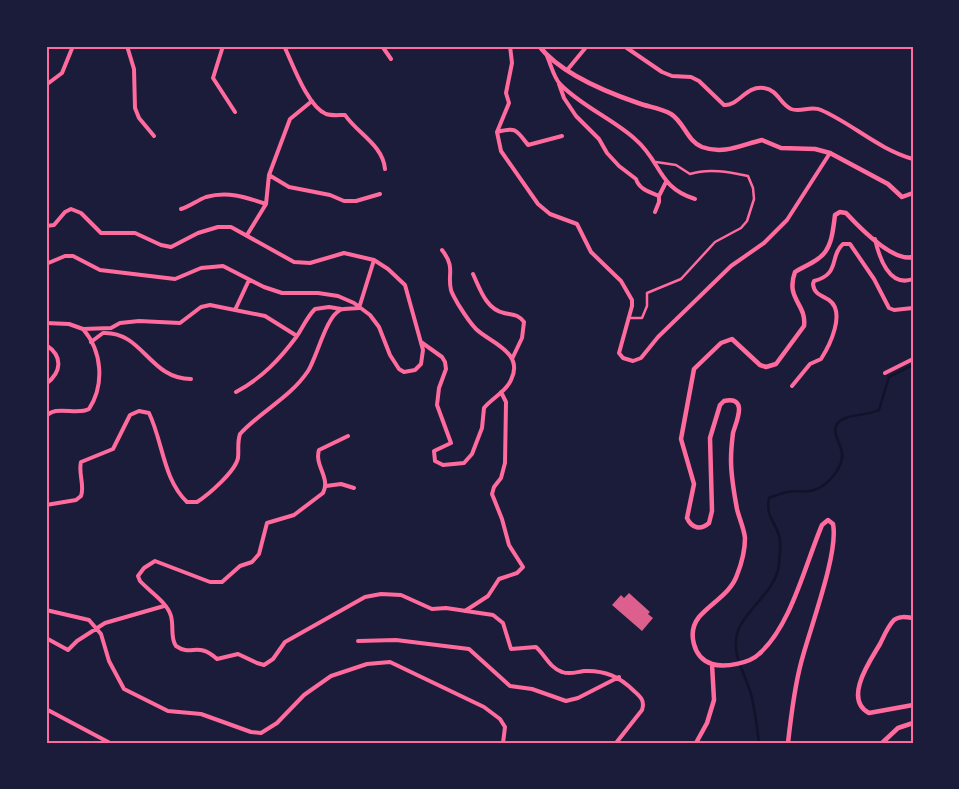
<svg xmlns="http://www.w3.org/2000/svg" width="959" height="789" font-family="'Varela Round',sans-serif">
<rect width="100%" height="100%" fill="#1b1b3a"/>
<g fill="none" stroke-linecap="round" stroke-linejoin="round">
<!-- stream -->
<path stroke="#12122b" stroke-width="2.5" d="M759,743C757,726 755,710 751,694C745,673 729,651 739,628C750,605 776,591 779,564C779,557 781,548 780,541C778,523 765,519 769,498C775,496 781,493 787,492C796,490 806,493 814,490C828,486 847,464 841,449C839,441 832,431 837,424C843,414 867,416 879,410L889,377L913,365"/>
</g>
<!-- building -->
<path fill="#dd5f8e" d="M629,593L650,612L648,614L653,618L642,631L612,605L621,595L624,598Z"/>
<g fill="none" stroke-linecap="round" stroke-linejoin="round">
<!-- pedestrian -->
<path stroke="#ff6b9d" stroke-width="2.5" d="M628,318H642L647,306V293L681,279L715,242L741,228L747,221L754,199L753,188L748,176C729,172 709,168 690,174L676,165L656,162"/>
<!-- minor -->
<path stroke="#ff6b9d" stroke-width="4" d="M127,46L134,69L135,108L139,118L154,136
M223,46L213,78L235,112
M382,46L391,59
M510,46L512,63L506,93L509,103L497,132L501,151L538,204L550,214L577,224L591,252L621,281L632,300V306L619,353L623,358L633,361L641,358L658,337L731,266L764,243L787,220L830,153
M624,46L662,72L672,76L691,77L699,81L724,105C739,106 746,85 764,88C778,90 780,104 791,109C801,113 811,105 821,110C853,124 878,149 913,159
M285,48C293,65 308,107 326,114C332,116 339,115 345,115C357,133 383,145 385,169
M547,56C551,65 554,78 560,84C581,106 613,119 635,139C662,162 657,187 695,199
M568,69L587,46
M559,84L564,98L576,116L599,139L607,153L619,166L636,179C639,189 649,192 659,196
M46,85L62,73L73,46
M497,132C516,127 516,129 528,145L562,136
M269,175L289,187L330,195L344,201H356L380,194
M181,209C190,206 198,200 206,197C228,191 245,197 266,204
M655,212L659,202V196L666,182
M46,226L54,225L65,212L71,209L81,213L101,233H135L161,245L171,247L198,233L218,227H231L294,262L310,263L344,253L374,260L388,269L405,285L423,350L421,364L415,370L404,372L399,369L390,355L379,327L370,315L354,303L338,296L318,293H282L264,287L223,266L201,268L175,279L100,270L73,256H65L46,264
M247,235L266,204L269,175L290,119L312,101
M875,239C879,257 889,288 913,279
M473,274C480,289 486,309 504,313C513,315 518,314 524,322L522,338L512,359
M359,308L374,260
M235,310L249,280
M46,323L69,324L83,329C102,351 105,384 89,409C77,416 54,404 46,417
M83,329L111,328L120,323L139,321L180,323L201,307L210,305L265,316L297,336
M91,342L103,333C143,331 149,379 191,379
M421,342L442,357L445,362L446,369L439,388L437,405L451,443L434,451L435,461L443,465L464,463L472,454L482,428L484,408C492,398 506,392 511,380C525,352 489,342 476,329C469,322 463,312 458,304C456,300 452,294 451,290C447,274 456,268 442,250
M46,345C63,356 62,372 46,384
M885,373L913,359
M792,386L810,364L821,359C830,345 846,312 829,300C821,295 814,294 813,284L814,281C841,274 829,256 843,244H850L874,279L889,308L894,310L913,308
M236,392C262,378 280,359 297,336C303,327 307,317 315,309L329,307L341,309
M348,436L319,450C314,465 331,478 323,493L294,515L267,523L259,554L252,562L240,566L222,582H210L155,561L144,568L138,576L140,581C149,591 167,602 171,616C174,627 170,638 176,646C192,657 197,641 217,659L238,654L257,663L264,665L273,659L285,642L365,597L381,594L401,595L432,609L446,608L493,615L503,623L511,649L536,647C545,655 550,668 562,672C570,675 576,672 584,671C605,670 620,677 634,691C641,697 645,701 642,710L616,743
M326,486L341,484L354,488
M46,505L76,500L81,496C85,486 78,473 81,462L113,449L130,415L139,411L149,413C163,442 163,479 187,502H197C208,495 235,472 238,458C239,450 237,443 240,434C261,411 290,398 308,371C317,357 326,317 340,310C345,308 353,309 359,308
M46,610L89,620L101,634L109,661L124,689L168,711L201,714L251,732L261,733L277,723L304,695L331,676L367,664L390,662L484,707L500,719L505,727L503,743
M465,611L488,596L499,579L517,573L523,567L509,545L502,519L492,494L494,487L501,478L505,463L506,402L501,392
M46,638L68,650L77,641L105,623L164,606
M358,641L396,640L469,649L510,686L532,689L566,701L578,698L619,677
M46,709L110,743"/>
<!-- tertiary -->
<path stroke="#ff6b9d" stroke-width="4.5" d="M539,46C560,73 606,92 638,103C649,107 660,108 671,114C684,122 687,141 702,147C724,155 741,145 762,140L781,148L815,149L830,153L888,184L902,197L913,193
M913,618C906,617 899,616 894,620C888,626 884,636 880,644C870,661 843,699 869,713L913,705
M696,743L707,723L714,700L712,664
M788,743C791,716 794,689 801,663C809,631 839,553 833,524L828,520L822,525C805,565 791,626 759,654C750,663 725,668 712,664C693,658 687,632 699,617C711,603 731,593 737,575C741,565 745,550 745,538C744,528 739,518 737,509C734,493 731,475 731,460C731,452 732,441 733,433C736,422 749,396 724,401L720,405L710,438L712,511L709,523C701,530 692,529 687,518L694,484L681,439L694,369L721,343L732,339L760,365L766,367L776,364L804,326C807,304 785,299 795,272C802,267 812,264 819,258C832,249 833,230 835,215L840,212L846,213C859,227 893,262 913,257
M882,743L898,728L913,723"/>
</g>
<!-- border -->
<rect width="959" height="789" fill="none" stroke="#1b1b3a" stroke-width="95"/>
<rect x="48" y="48" width="864" height="694" fill="none" stroke="#ff6b9d" stroke-width="2"/>
</svg>
